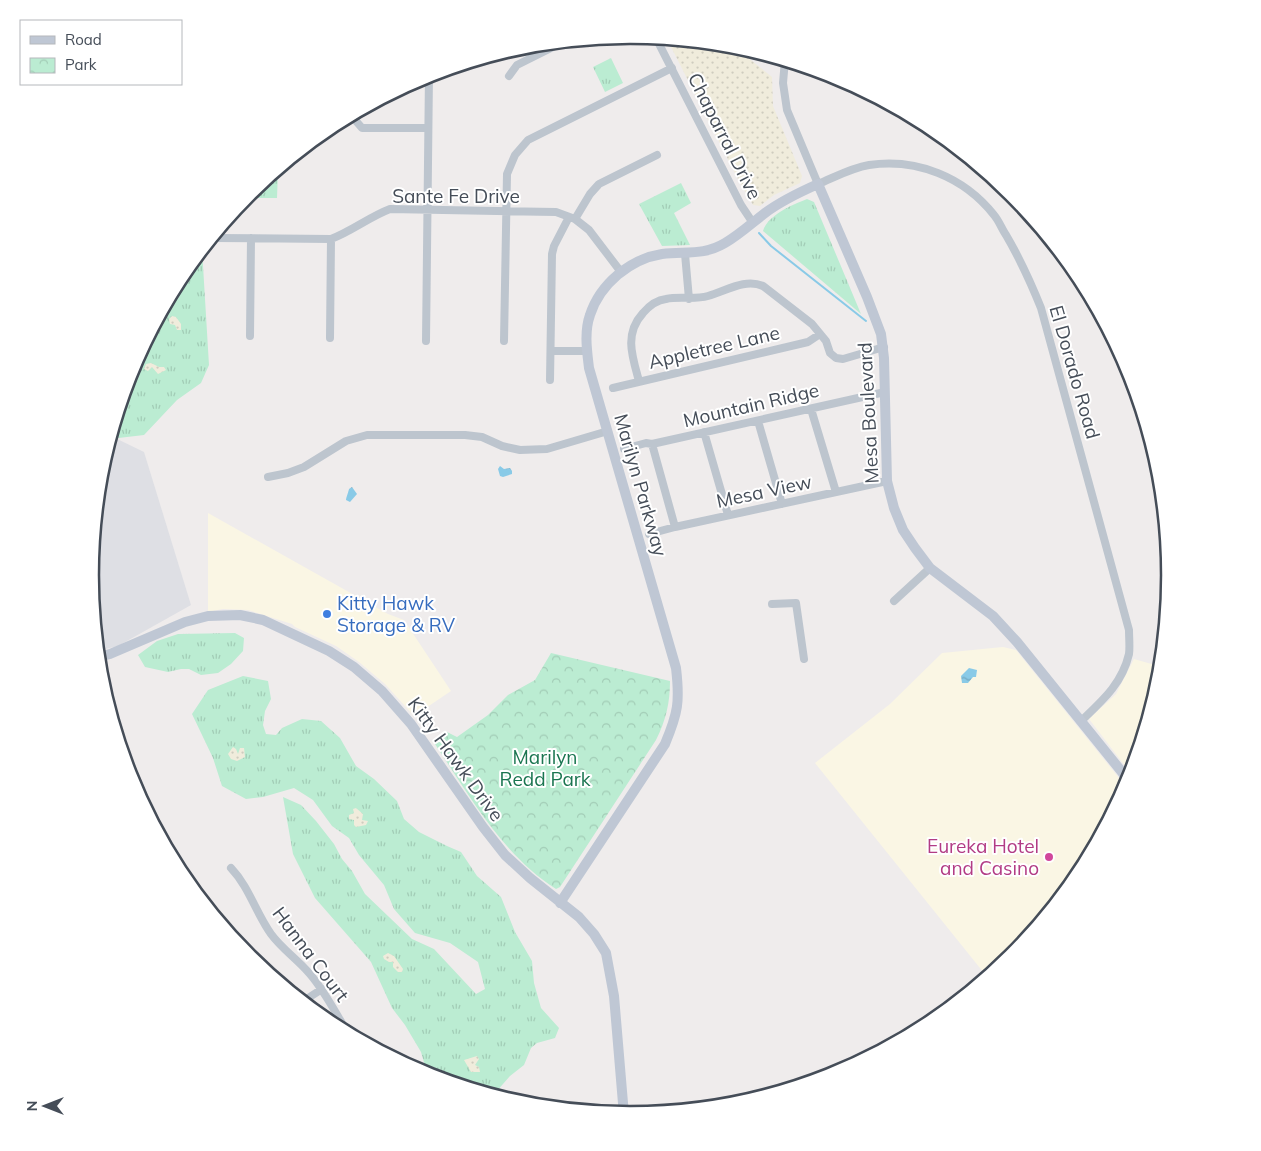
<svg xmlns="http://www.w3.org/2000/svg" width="1261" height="1151" font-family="Mulish,sans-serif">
<defs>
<pattern id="grass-tufts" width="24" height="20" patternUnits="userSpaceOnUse" patternTransform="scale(1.25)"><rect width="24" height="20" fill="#bbecd2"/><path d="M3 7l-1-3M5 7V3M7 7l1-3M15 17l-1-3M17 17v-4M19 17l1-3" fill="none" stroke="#a2ccb6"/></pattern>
<pattern id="sand-dots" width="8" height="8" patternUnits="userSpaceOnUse" patternTransform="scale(1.25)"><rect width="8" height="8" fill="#f0ecdc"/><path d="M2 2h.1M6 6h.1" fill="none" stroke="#cfccbf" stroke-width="1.8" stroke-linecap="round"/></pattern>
<pattern id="park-crowns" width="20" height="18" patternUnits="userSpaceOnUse" patternTransform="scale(1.25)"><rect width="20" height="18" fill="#bbecd2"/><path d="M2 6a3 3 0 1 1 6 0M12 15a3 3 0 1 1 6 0" fill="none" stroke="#a2ccb6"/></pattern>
<pattern id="water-ripples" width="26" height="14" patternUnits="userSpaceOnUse" patternTransform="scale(1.25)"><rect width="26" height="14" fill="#89cae7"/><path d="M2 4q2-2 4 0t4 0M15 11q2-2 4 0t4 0" fill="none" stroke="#72a6be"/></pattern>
</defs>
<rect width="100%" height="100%" fill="#efecec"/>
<!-- commercial -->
<path fill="#faf6e4" d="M208,513L388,614L404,620L451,691L414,716L385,684L359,662L336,646L295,627L292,624L248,610L223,609L208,612Z
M1003,647L1016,650L1127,788L1080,876L1012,958L988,978L815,763L890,704L942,653Z
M1134,659L1162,667L1161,681L1132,775L1089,719L1116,694Z"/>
<!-- airport -->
<path fill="#dedfe4" d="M111,436L144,452L191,605L118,646L97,651L90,575L100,470Z"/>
<!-- grass -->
<path fill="url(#grass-tufts)" d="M611,58L623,83L605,92L593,67Z
M276,171H278L277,198H254V188Z
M681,183L691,203L674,213L690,245L662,246L639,204Z
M807,199L814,202L861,314L763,231C768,215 792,205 807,199Z
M202,249L209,365L201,383L177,400L144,435L110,439L131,368L181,275Z
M235,633L244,638L243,651L231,664L218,673L201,675L189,669H181L168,672L145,667L138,655L157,641L178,634Z
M243,676L268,681L271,699L265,711L263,725L266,734L276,735L282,728L302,719L321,721L340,738L356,766L374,779L397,801L404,819L419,832L447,846L461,852L477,876L501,897L515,932L532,961L534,983L541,1008L559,1028L555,1038L537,1043L531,1048L524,1065L510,1076L496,1092L489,1095L428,1076L421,1052L405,1025L392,1008L371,962L315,898L293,854L283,797L301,805L316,821L334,844L342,859L352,871L365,894L412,939L434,949L476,994L485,989L478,962L450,943L415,933L394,909L384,885L359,855L349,838L332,826L313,800L294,788L263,797L246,799L222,786L213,758L192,714L208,690Z"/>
<!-- sand -->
<path fill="url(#sand-dots)" d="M667,39L732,45L772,77L773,106L802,176L800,183L774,195L760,206L753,205L739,181Z
M172,316L176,317L181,324V330H177L175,325L170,324L169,319Z
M151,363L159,367H164L166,370L158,374L152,367L148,371L144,369L146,364Z
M233,747L236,749L238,754L240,748H244L245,757L237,761L231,759L228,754Z
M356,808L363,814L362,820L368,821L366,825L356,827L354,825V820L349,819V815L354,813L353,809Z
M388,953L394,956L403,969L402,972H398L393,967V962H389L384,959L383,956Z
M477,1056L479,1059L475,1065L479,1067L480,1072H471L464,1060Z"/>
<!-- park -->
<path fill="url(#park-crowns)" d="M551,653L670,681C670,703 666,720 656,740L560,887L556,889C501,854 468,793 433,741L447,732L457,737L488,715L508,695L535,680Z"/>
<!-- water -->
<path fill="url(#water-ripples)" d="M500,466L504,469L510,468L512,471V474L503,477L500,476L498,469Z
M352,487L357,494L350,502L346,500C346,498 349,490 349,489Z
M969,668L977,670L976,677H973L968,683H962L961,676Z"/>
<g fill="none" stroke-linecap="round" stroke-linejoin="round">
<!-- stream -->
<path stroke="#89cae7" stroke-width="2" d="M759,233L771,246L866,321"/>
<!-- street -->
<path stroke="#bdc5ce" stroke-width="8" d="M656,38L741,205L753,223
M785,60L783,83L787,110L818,184C835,177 851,168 869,165C917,158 964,177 994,215C999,221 1002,229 1006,235C1020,259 1031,283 1041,308L1129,630C1129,638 1130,647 1129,654C1122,684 1102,701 1081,721
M509,76L517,65L563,42
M356,112V121L362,128H428
M575,219L590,194L599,184L657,155
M212,238L331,239C352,231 369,217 390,209L556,212L575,219L589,230L621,272
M685,254L689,299
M250,336L251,238
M330,338L331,239
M426,341L429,74
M504,341L507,174L515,155L528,140L672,68
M551,351H587
M550,380L552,254L554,246L569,217
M639,381C632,356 624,334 643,313C649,306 657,300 666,299C680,296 694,300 708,296C726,291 745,278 763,286L812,324L826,341L830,353L836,358L843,359L884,347
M613,388L808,342L820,334
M811,409L836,492
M758,421L782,504
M704,432L728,515
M652,444L675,527
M624,449L646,443L652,444L885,392
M268,477L288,473L304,467L346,441L367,435H465L482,437L502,446L520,450L547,449L608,431
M649,534L675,527L887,481
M894,601L930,568
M772,604L796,603L804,659
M231,868C249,887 256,913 271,934C282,949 297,959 309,973C325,991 336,1014 349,1035
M302,1002L322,989"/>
<!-- secondary -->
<path stroke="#bfc7d4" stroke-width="10" d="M98,657L110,654L185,622L208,616L240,615L263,620L329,651L354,667L382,691L411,724L483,827L505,855L530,878L579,917L594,934L606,953L614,996L624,1115
M560,903L665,744C678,713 680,702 676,668L589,368C587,351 584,332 590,315C600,284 630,259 662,254C686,251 703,256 725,243C739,235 752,223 765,213C781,201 800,192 818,184L867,297L881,334L884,358L887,481L894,508L903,530L915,548L930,568L993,616L1017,642L1130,782"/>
</g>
<!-- markers -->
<circle fill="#3f7fe0" stroke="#fff" stroke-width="2" cx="327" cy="614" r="5"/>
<circle fill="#d1479c" stroke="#fff" stroke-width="2" cx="1049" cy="857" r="5"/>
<g text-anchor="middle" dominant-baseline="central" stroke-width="4" stroke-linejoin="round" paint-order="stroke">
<!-- street labels -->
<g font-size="19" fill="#454d58" stroke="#fff">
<text transform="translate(725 136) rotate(63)">Chaparral Drive</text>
<text x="456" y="196">Sante Fe Drive</text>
<text transform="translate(714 347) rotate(-13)">Appletree Lane</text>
<text transform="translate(1075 372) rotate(74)">El Dorado Road</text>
<text transform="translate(751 405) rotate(-13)">Mountain Ridge</text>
<text transform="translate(868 413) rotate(-93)">Mesa Boulevard</text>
<text transform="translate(641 485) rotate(74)">Marilyn Parkway</text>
<text transform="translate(764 491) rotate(-12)">Mesa View</text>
<text transform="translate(456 759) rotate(54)">Kitty Hawk Drive</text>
<text transform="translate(311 954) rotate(53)">Hanna Court</text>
</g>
<!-- shop labels -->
<g font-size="19" fill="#366cbe" stroke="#fff" text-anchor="start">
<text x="337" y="603">Kitty Hawk<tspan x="337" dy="22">Storage &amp; RV</tspan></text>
</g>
<!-- park labels -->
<g font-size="19" fill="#1a7550" stroke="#fff">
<text x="545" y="757">Marilyn<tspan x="545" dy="22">Redd Park</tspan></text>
</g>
<!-- hotel labels -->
<g font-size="19" fill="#b23c85" stroke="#fff" text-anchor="end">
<text x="1039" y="846">Eureka Hotel<tspan x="1039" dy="22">and Casino</tspan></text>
</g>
</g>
<!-- crop -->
<path d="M0 0H1261V1151H0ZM99 575a531 531 0 1 1 1062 0a531 531 0 1 1-1062 0Z" fill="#fff" fill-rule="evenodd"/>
<path fill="none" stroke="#454d58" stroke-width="2.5" d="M99 575a531 531 0 1 1 1062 0a531 531 0 1 1-1062 0Z"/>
<!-- legend -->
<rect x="20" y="20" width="162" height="65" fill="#ffffff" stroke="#b5b8bc"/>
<rect x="30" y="36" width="25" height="8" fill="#bfc7d4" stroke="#b5b8bc"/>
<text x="65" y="45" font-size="15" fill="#454d58">Road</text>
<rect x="30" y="58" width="25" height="15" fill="url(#park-crowns)" stroke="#b5b8bc"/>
<text x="65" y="70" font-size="15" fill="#454d58">Park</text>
<!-- north arrow -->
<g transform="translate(45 1106) rotate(270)" stroke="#ffffff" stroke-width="4" paint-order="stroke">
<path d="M0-4L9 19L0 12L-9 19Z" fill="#454d58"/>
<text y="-8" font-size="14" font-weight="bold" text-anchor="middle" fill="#454d58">N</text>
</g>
</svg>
